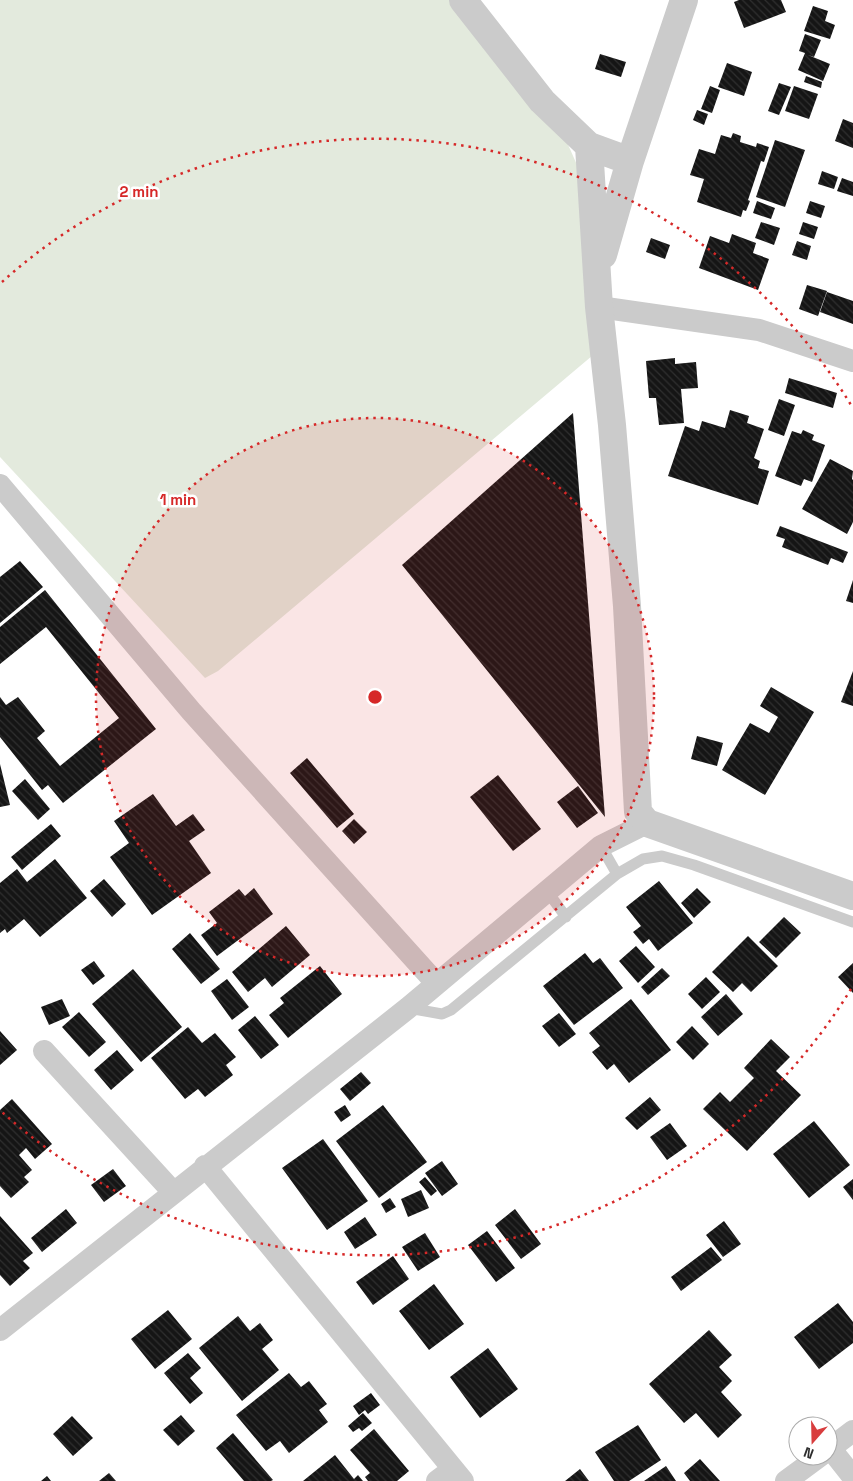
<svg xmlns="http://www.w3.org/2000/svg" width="853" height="1481" font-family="'Space Grotesk',sans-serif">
<defs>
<pattern id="building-back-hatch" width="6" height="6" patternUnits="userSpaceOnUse" patternTransform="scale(1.25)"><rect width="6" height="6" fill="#151515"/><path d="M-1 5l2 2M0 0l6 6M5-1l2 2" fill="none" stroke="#2f2f2f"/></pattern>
</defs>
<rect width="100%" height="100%" fill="#fff"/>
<!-- pitch -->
<path fill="#e3eadd" d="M0,0H467L551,106L596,208L605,345L218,671L205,678L0,457Z"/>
<!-- building -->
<path fill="url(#building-back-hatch)" d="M739,0H781L786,12L744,28L734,2Z
M813,6L828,11L825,21L835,25L830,39L804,31Z
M805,34L821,40L814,57L808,55L830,64L823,81L798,70L805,53L799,51Z
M600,54L626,62L621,77L595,69Z
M727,63L752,72L744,96L718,87Z
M806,76L822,82L821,88L804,82Z
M779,83L791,87L779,115L768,111Z
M710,86L720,90L712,113L701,109Z
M794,86L818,94L809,119L785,111Z
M697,110L708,114L704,125L693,120Z
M843,119L853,123V148L835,141Z
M733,133L741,136L740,142L756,147L757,143L769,147L764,162L761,161L748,200L750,201L746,211L743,210L741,217L697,202L704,179L690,175L699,149L715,154L721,135L731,138Z
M775,140L805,150L785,207L756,197Z
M822,171L838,177L834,189L818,184Z
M842,178L853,182V196L837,191Z
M757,201L775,208L771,219L753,213Z
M810,201L825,206L821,218L806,213Z
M761,222L780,228L774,245L755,238Z
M803,222L818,227L814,239L799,234Z
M732,234L756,243L753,253L769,259L758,290L699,268L710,236L729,243Z
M651,238L670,245L665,259L646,252Z
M797,241L811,246L807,260L792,255Z
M807,285L827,291L818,316L799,309Z
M827,292L853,301V324L820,312Z
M675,358V364L696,362L698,388L681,389L684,423L659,425L656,398H649L646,361Z
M789,378L837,393L833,408L785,393Z
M779,399L795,405L784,436L768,430Z
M730,410L749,416L747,423L764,429L754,458L760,461L758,468L769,471L758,505L668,476L685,426L699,431L702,421L725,428Z
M573,413L605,817L402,565Z
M803,430L814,435L812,440L825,445L812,482L804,479L801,486L775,476L792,431L801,434Z
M830,459L853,471L852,479L853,480V522L847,534L802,509Z
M780,526L848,552L843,563L831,558L828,565L782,547L785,539L776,536Z
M20,561L43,587L0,623V577Z
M853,580V603L846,601Z
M45,590L156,729L63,803L48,785L42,790L0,737V697L6,705L18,697L45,731L37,738L60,766L119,718L46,627L0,664V627Z
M853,671V706L841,702Z
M771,687L814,712L765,795L722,770L750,723L769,733L778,717L760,706Z
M697,736L723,743L717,766L691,759Z
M307,758L354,814L337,828L290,773Z
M0,764L10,805L0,807Z
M498,775L541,829L513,851L470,797Z
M25,779L50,809L38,820L12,791Z
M578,786L598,813L577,828L557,802Z
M153,794L176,826L193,814L205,830L189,841L211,873L152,915L110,857L129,843L114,821Z
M354,819L367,832L354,844L342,831Z
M51,824L61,836L22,870L11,857Z
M55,859L87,898L40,937L24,919L7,933L5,929L0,933V883L17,869L27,882Z
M104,879L126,904L112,917L90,891Z
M659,881L693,923L658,951L649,939L643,944L633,932L641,926L626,907Z
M254,888L273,914L217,956L201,935L217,923L209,912L239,889L245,896Z
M697,888L711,902L694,918L681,903Z
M784,917L801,933L776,958L759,942Z
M286,926L310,955L272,987L265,978L248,992L232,972Z
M190,933L220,969L201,984L172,949Z
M748,936L778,966L751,992L742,983L733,992L712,972Z
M636,946L655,967L638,983L619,961Z
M585,953L593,963L600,958L623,988L574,1025L543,986Z
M94,961L105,976L93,985L81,970Z
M853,963V993L838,977Z
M320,966L342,994L288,1038L269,1015L284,1003L280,998Z
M662,968L670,976L648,995L641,987Z
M133,969L182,1027L141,1062L92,1004Z
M706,977L720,992L702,1009L688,994Z
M227,979L249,1007L232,1020L211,991Z
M726,994L743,1014L718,1036L701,1017Z
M62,999L70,1016L49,1025L41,1007Z
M631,999L671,1050L629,1083L614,1064L607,1070L592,1052L600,1046L589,1033Z
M79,1012L106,1042L89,1057L62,1027Z
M559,1013L576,1034L559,1047L542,1026Z
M255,1016L279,1045L261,1059L238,1030Z
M692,1026L709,1044L693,1060L676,1042Z
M188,1027L202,1043L215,1033L236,1057L226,1065L233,1075L205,1097L198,1089L185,1099L151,1058Z
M0,1031L17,1050L0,1065Z
M771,1039L790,1057L776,1071L801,1095L747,1151L703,1109L720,1092L730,1102L754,1078L744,1068Z
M117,1050L134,1070L111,1090L94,1070Z
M361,1072L371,1083L350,1101L340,1089Z
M650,1097L661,1110L637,1130L625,1118Z
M12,1099L52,1144L35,1159L26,1148L19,1155L32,1170L24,1177L29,1182L11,1198L0,1186V1110Z
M345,1105L351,1115L341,1122L334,1112Z
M383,1105L427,1162L379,1198L336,1141Z
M814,1121L850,1165L809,1198L773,1154Z
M670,1123L687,1146L667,1160L650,1137Z
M323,1139L368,1201L327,1230L282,1168Z
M442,1161L458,1184L442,1196L425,1173Z
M113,1169L126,1186L104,1202L91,1185Z
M425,1177L437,1191L431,1196L419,1182Z
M853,1179V1200L843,1187Z
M421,1190L429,1208L408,1217L401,1199Z
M390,1198L396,1207L386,1213L381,1204Z
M66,1209L77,1223L42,1252L31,1238Z
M515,1209L541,1244L521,1259L495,1225Z
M0,1216L33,1253L23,1261L30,1268L10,1286L0,1275Z
M365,1217L377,1235L355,1249L344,1232Z
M724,1221L741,1244L723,1257L706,1235Z
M487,1231L515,1268L496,1282L468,1245Z
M425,1233L440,1257L418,1271L402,1247Z
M711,1247L722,1260L681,1291L671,1277Z
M393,1256L409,1279L373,1305L356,1282Z
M434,1284L464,1324L429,1350L399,1311Z
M838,1303L853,1322V1343L819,1369L794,1337Z
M168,1310L192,1339L155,1369L131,1339Z
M238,1316L250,1331L260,1323L273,1340L262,1349L279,1370L242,1401L199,1348Z
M709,1330L732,1355L719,1367L732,1381L721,1392L742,1415L718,1438L696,1413L684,1423L649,1384Z
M488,1348L518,1389L480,1418L450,1377Z
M188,1353L201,1368L190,1378L203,1393L190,1404L164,1373Z
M289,1373L301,1387L309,1381L327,1404L319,1410L328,1422L289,1453L280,1441L266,1451L236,1415Z
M371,1393L380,1405L368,1414L365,1410L359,1415L353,1406Z
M363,1413L372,1423L362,1431L359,1428L353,1432L348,1426Z
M181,1415L195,1431L178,1446L163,1430Z
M72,1416L93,1438L73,1456L53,1434Z
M638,1425L661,1460L629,1481H614L595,1452Z
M374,1429L409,1471L397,1481H368L365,1477L370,1473L350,1450Z
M233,1433L273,1480L271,1481H244L216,1448Z
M335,1455L354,1479L358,1475L363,1481H303Z
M700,1459L720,1481H690L684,1473Z
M666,1466L676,1481H644Z
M580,1469L589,1481H565Z
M109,1473L116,1481H99Z
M47,1476L51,1481H41Z"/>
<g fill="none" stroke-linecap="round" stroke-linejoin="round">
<!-- service -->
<path stroke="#cbcbcb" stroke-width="11" d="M601,846L617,874
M547,891L566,917
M408,1008L442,1014L451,1010L617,874L643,859L662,856L694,865L853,922"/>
<!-- minor -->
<path stroke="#cbcbcb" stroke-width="22" d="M599,307L759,330L853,361
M0,485L191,711L436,983
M44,1051L173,1192
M205,1166L463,1481
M0,1330L408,1008L601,846L647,823
M830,1448L853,1477
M828,1450L853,1431
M437,1481L453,1469
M786,1481L820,1456"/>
<!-- tertiary -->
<path stroke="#cbcbcb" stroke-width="28" d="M463,0L542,101L589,146L630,161
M589,146L599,307L612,425L627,606L638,812L647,823L853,896
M603,255L630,161L684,0"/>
</g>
<!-- distance rings -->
<circle cx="375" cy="697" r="279" fill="#d62828" fill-opacity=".12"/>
<g fill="none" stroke="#d62828" stroke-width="2.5" stroke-dasharray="2.5 5">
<circle cx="375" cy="697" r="279"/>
<path d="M851 989A558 558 0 0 1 2 1112M2 282A558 558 0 0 1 851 405"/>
</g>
<circle cx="375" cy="697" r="8" fill="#d62828" stroke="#fff" stroke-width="2.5"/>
<g font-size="15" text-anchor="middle" font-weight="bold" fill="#d62828" stroke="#fff" stroke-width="5" stroke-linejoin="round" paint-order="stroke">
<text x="139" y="197">2 min</text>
<text x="178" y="505">1 min</text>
</g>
<!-- north arrow -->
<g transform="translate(813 1441) rotate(200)"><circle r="24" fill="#ffffff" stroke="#ababab"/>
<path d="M0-4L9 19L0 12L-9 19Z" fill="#d83d3e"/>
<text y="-8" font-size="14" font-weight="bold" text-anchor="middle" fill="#2e2e2e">N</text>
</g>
</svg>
